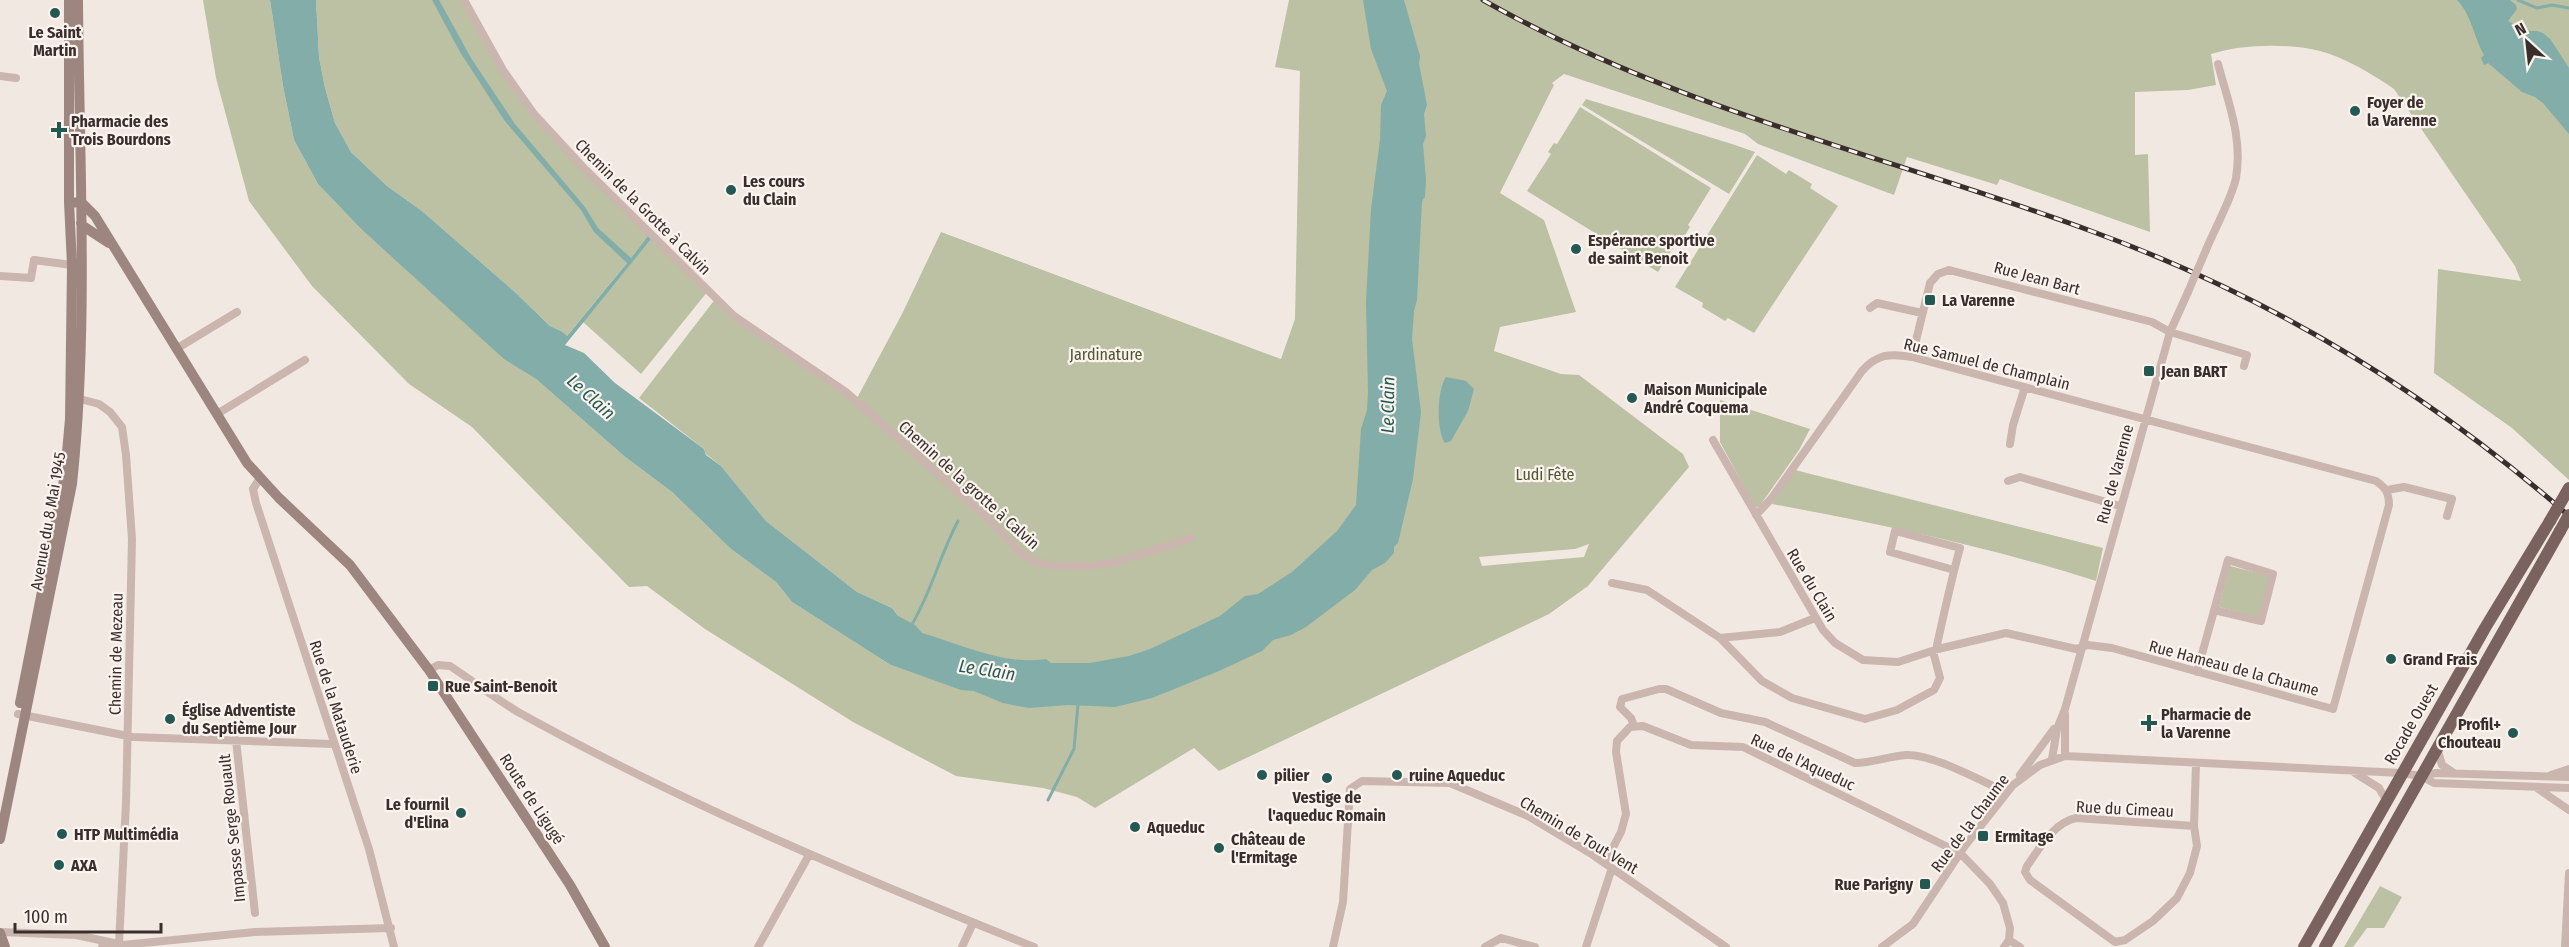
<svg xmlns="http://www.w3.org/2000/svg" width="2569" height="947" font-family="'Fira Sans Condensed',sans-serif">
<rect width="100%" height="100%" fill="#f2e8e2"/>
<!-- green -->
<path fill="#bbc1a2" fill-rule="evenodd" d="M203,0H270L283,86L294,140L318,184L361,229L504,358L536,379L624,456L672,492L731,549L776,582L792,602L889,664L898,616L892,608L857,592L766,521L721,466L706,454L704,449L639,398L716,298L856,400L902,314L941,232L1281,359L1295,319L1300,71L1275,67L1289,0H2569V480L2512,428L2434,373L2438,269L2521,281L2515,266L2394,89C2372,74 2346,58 2320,51C2289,43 2241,44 2211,54L2216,85L2188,90L2135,92V155L2148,154L2150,232L2000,179L1997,185L1907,157L1894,195L1758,144L1745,134L1564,74L1552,83L1554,85L1500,193L1544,220L1576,312L1500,327L1494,351L1561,374L1579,375L1683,454L1689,467L1588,586L1549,614L1219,771L1194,748L1095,808L1077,797L1043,788L956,776L853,722L705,629L647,586L629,587L472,427L409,384L312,286L249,201L216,78ZM1589,544L1584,557L1482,566L1479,557L1575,549Z
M316,0H464L534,114L649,236L566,337L561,331L550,326L516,293L422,211L387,186L351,152L335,123L325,88L319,57Z
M1586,99L1732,144L1755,152L1729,194L1582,105Z
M1580,107L1711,188L1688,225L1690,227L1684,237L1681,235L1658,272L1527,191L1551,154L1548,152L1554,143L1557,144Z
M1757,155L1786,174L1789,170L1812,184L1810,188L1838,206L1754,333L1728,318L1725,321L1702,307L1703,303L1675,287Z
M652,238L708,291L641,374L583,322Z
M1720,400L1810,429L1799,450L1759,507H1755L1720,442Z
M1795,470L2103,548L2096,581C1990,547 1881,524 1772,504Z
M2230,566L2270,576L2259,617L2219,607Z
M2380,886L2402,897L2384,928H2367L2353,947H2344Z"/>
<!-- water -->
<path fill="#83ada8" d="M270,0H316L319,57L325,88L335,123L351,152L387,186L422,211L516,293L550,326L561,331L567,336L627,263L594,232L581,210L504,120L460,52L432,0H439L471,58L515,124L585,207L598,228L631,258L649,235L652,238L565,345L584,353L615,383L704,449L706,455L721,466L766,521L857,592L892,608L898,616L915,625L922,633C961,644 1004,666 1046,659L1051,663H1090L1129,656L1150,649L1220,616L1245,596L1258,594L1292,572L1337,531L1356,505L1361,429L1367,410L1368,392L1366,302L1371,209L1380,140L1381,105L1387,91L1371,49L1363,0H1404L1420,56L1419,64L1427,105L1424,114L1426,136L1423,144L1426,180L1425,197L1422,201L1417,300L1414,311L1412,339L1421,412L1413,479L1398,543L1394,547V553L1385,563L1372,570L1355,590L1306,627L1291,635L1273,640L1262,651L1219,671L1152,698L1115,707L1068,705L1029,708L1003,703L974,691L961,690L889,664L792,602L776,582L731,549L672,492L624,456L536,379L504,359L361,229L318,184L294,140L283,86Z
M2457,0H2510L2516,5L2517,9L2508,21L2526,31H2537L2543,33L2551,40L2569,68V134L2543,103L2535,97L2522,92L2488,63L2484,65L2481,58L2484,55C2473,35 2472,16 2457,0Z
M1446,377L1466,381L1474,389L1468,411L1451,441L1445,443C1436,431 1437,389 1446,377Z"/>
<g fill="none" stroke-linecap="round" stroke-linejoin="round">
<!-- stream -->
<path stroke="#83ada8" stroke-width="3" d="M2518,0L2537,8L2552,5L2569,8
M911,626C931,593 940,555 958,521
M1048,800L1074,749L1078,704"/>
<!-- street -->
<path stroke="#cab6ae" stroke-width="8" d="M464,0L503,70L534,114L583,167L734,316L846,392L985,516L1020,552L1033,561L1055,566H1090L1113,563L1191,538
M0,76L16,78
M2206,250C2214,230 2232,198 2236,178C2243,138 2228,102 2218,64
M0,276L31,278L34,260L72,265
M1870,308L1877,303L1922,313
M176,349L237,312
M1912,357L1930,283L1938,274L1949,270L2152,322L2170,332L2247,355L2244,366
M76,398L99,404L110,412L122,427L126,455L132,539L126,803L119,944
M217,414L305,360
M1713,440L1823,630L1835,643L1863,660L1898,662L1938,649L2006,633L2076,649L2088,645L2112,648L2333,709L2389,505C2389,493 2386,488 2376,481L1912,357C1890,353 1877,354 1862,371L1771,499L1756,515
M2010,444L2013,425L2025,387
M260,478L253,489L256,503L369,849L394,947
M2008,481L2020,477L2120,506
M2387,490L2404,487L2452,499L2447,516
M1612,583L1647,590L1720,638L1780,632L1815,618
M1720,638L1762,681L1792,698L1865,719L1897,710L1934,690L1940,678L1933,651
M1938,649L1937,645C1944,613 1951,581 1960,548L1895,531L1890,552L1954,570
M429,670L438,665L450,666C473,681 495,698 518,712C684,804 859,877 1034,947
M2197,672L2228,560L2273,574L2261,621L2214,610
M18,714L133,737L333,744
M1634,726L1631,718L1620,707L1622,699L1659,689H1666L1721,713L1765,722L1855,763C1873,763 1889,756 1906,755C1933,754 1981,781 2006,792
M236,740L255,913
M2437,748L2442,765L2454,773
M2065,756V714
M2052,759L2057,729L2065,709L2170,332L2188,292
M2355,773L2379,788L2386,800
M2020,775L2054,729
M2551,775L2569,769
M2421,776L2436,773L2569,777
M2537,788L2569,810
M2194,826L2076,818C2053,823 2040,848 2027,866L2025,872L2030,880L2115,942L2125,940L2153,921L2177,898L2190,873L2197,846L2194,826L2196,763
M1605,863L1621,832L1626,814L1616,752L1617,741L1630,727L1643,726L1691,745L1743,747L1960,853L1990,884L2003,903L2010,928L2009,940L2004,947
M0,932L76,935L114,943
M2009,940L2020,947
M102,947L255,932L391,928
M758,947L809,855
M962,947L973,923
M1333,947L1343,902L1350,789L1362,781L1450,783L1528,816L1590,853L1726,947
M1485,947L1501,938L1535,947
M1586,947L1612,868
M1882,947L1913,924L1964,847L2013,785L2040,765L2065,756L2401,773L2421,776L2434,783L2569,788
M2565,947L2569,873"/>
<!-- secondary -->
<path stroke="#9d8680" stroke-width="10" d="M69,202L82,203L95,216L247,463L279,498L350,565L429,670L570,885L605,947
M81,223L83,226L109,243
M20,703L65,475L70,419L72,265L69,202V0
M0,839L72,484C89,323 79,161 78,0
M0,933L5,947"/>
<!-- primary -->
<path stroke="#7a635e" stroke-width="12" d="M2304,947L2485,628L2550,521
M2325,947L2560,531"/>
<defs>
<path id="rail" d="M1483,0C1673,108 1887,156 2091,231C2267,295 2428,392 2569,516"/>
</defs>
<!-- rail casing -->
<use href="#rail" stroke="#392e2c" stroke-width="5"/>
<!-- rail -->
<use href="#rail" stroke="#faf3ee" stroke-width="3" stroke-dasharray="9" stroke-linecap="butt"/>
<!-- street-bridge -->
<path stroke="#cab6ae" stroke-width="8" d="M2188,292L2206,250"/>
<!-- primary-bridge -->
<path stroke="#7a635e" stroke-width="12" d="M2550,521L2569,488
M2560,531L2569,515"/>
</g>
<!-- markers -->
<g fill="#245853" stroke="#faf3ee" stroke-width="2">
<circle cx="55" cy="13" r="6"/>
<circle cx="2355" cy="111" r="6"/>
<path d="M56 121h6v6h6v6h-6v6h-6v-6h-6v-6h6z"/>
<circle cx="731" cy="190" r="6"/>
<circle cx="1576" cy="249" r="6"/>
<rect x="1924" y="294" width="12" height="12" rx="3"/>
<rect x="2143" y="365" width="12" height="12" rx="3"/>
<circle cx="1632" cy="398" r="6"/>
<circle cx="2391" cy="659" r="6"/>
<rect x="427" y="680" width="12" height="12" rx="3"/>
<circle cx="170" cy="719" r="6"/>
<path d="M2146 714h6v6h6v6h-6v6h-6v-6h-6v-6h6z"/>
<circle cx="2513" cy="733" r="6"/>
<circle cx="1262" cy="775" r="6"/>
<circle cx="1397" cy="775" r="6"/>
<circle cx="1327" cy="778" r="6"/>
<circle cx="461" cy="813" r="6"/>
<circle cx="1135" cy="827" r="6"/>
<circle cx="62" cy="834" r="6"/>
<rect x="1977" y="830" width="12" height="12" rx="3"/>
<circle cx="1219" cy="848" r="6"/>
<circle cx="59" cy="865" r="6"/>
<rect x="1919" y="878" width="12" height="12" rx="3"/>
</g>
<g text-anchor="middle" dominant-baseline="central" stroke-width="4.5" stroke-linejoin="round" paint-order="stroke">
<!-- poi labels -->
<g font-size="16" font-weight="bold" fill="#392e2c" stroke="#faf3ee" text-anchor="start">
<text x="55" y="32" text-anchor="middle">Le Saint<tspan x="55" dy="18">Martin</tspan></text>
<text x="2367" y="102">Foyer de<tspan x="2367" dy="18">la Varenne</tspan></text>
<text x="71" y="121">Pharmacie des<tspan x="71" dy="18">Trois Bourdons</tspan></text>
<text x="743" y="181">Les cours<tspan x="743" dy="18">du Clain</tspan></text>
<text x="1588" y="240">Espérance sportive<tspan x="1588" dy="18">de saint Benoit</tspan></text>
<text x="1942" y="300">La Varenne</text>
<text x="2161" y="371">Jean BART</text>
<text x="1644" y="389">Maison Municipale<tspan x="1644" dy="18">André Coquema</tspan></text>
<text x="2403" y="659">Grand Frais</text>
<text x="445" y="686">Rue Saint-Benoit</text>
<text x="182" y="710">Église Adventiste<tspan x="182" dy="18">du Septième Jour</tspan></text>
<text x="2161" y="714">Pharmacie de<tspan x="2161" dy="18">la Varenne</tspan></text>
<text x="2501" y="724" text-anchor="end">Profil+<tspan x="2501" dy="18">Chouteau</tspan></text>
<text x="1274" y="775">pilier</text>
<text x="1409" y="775">ruine Aqueduc</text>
<text x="1327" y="797" text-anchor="middle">Vestige de<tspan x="1327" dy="18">l'aqueduc Romain</tspan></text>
<text x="449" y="804" text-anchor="end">Le fournil<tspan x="449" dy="18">d'Elina</tspan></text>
<text x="1147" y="827">Aqueduc</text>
<text x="74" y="834">HTP Multimédia</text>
<text x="1995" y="836">Ermitage</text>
<text x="1231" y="839">Château de<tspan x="1231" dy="18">l'Ermitage</tspan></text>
<text x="71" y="865">AXA</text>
<text x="1913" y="884" text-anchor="end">Rue Parigny</text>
</g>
<!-- street labels -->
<g font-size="16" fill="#392e2c" stroke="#faf3ee">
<text transform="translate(643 207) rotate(45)">Chemin de la Grotte à Calvin</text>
<text transform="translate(2037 278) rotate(15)">Rue Jean Bart</text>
<text transform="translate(1987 364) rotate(14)">Rue Samuel de Champlain</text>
<text transform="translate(2115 474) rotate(-75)">Rue de Varenne</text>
<text transform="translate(969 485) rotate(42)">Chemin de la grotte à Calvin</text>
<text transform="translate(48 521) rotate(-80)">Avenue du 8 Mai 1945</text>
<text transform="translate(1812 585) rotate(59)">Rue du Clain</text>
<text transform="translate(116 654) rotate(-89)">Chemin de Mezeau</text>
<text transform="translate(2234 668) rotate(15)">Rue Hameau de la Chaume</text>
<text transform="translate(336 707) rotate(72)">Rue de la Matauderie</text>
<text transform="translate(2411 724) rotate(-60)">Rocade Ouest</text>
<text transform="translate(1803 762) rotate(25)">Rue de l'Aqueduc</text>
<text transform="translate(532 799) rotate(57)">Route de Ligugé</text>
<text transform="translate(2125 809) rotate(3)">Rue du Cimeau</text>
<text transform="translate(1970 823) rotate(-53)">Rue de la Chaume</text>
<text transform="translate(232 828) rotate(-96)">Impasse Serge Rouault</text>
<text transform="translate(1579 835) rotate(31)">Chemin de Tout Vent</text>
</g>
<!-- park labels -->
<g font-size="16" fill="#4e5631" stroke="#faf3ee">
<text x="1106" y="354">Jardinature</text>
<text x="1545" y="474">Ludi Fête</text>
</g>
<!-- water labels -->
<g font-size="18" font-style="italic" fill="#245853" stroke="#faf3ee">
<text transform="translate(591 397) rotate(42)">Le Clain</text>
<text transform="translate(1388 405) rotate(-89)">Le Clain</text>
<text transform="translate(987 670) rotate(9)">Le Clain</text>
</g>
</g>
<!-- north arrow -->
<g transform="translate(2527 42) rotate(333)" stroke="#faf3ee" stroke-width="4.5" paint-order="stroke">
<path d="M0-4.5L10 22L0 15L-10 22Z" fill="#392e2c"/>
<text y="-9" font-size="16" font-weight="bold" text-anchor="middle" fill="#392e2c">N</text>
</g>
<!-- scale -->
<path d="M15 923v9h146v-9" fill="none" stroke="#392e2c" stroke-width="3"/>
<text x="24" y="923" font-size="18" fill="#392e2c" stroke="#faf3ee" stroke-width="4.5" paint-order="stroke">100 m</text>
</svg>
